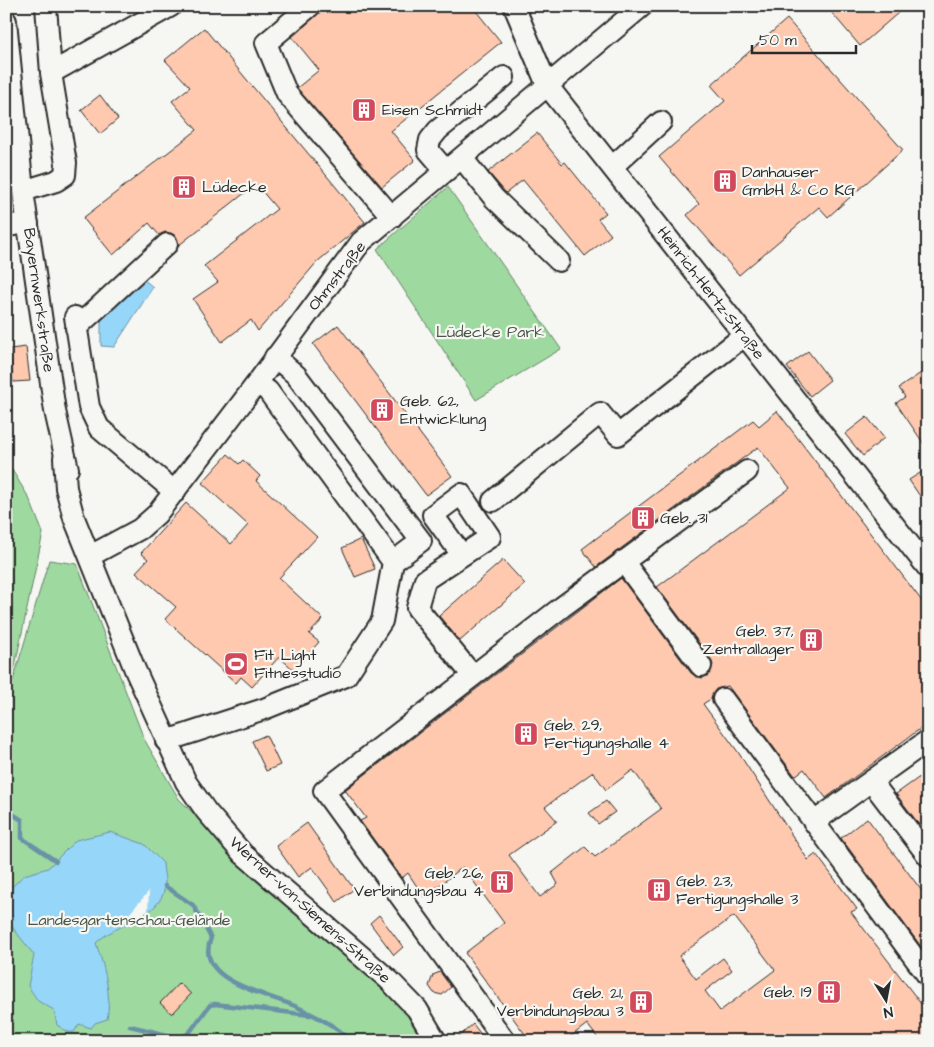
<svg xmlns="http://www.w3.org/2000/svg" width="934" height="1047" font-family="'Architects Daughter',sans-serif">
<rect width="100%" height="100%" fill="#f6f6f2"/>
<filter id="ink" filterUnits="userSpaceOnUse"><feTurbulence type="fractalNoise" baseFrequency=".02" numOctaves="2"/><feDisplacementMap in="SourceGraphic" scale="10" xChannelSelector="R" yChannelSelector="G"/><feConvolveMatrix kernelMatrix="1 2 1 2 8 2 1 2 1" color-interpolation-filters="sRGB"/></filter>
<g filter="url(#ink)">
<!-- green -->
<path fill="#9ed9a0" stroke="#648266" d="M448,187L561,349L476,400L377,249Z
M6,460L29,498L43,533L15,666L6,690Z
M49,560L77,564L144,739L179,799L239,859L389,985L426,1041H6V704Z"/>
<!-- water -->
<path fill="#96d6f8" stroke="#6b92a6" d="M143,279L153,287L114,347L101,346V319Z
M110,832L144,844L163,863C163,870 166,879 165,886C161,919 115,923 96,943C104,967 112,993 107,1019L95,1023L91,1028L79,1024L74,1032H68L57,1025L54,1010L38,1001L28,986L34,955L6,919V893L24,875L48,868L76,840Z"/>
<!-- pier -->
<path fill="#f6f6f2" d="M149,891L148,911L132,921L129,914Z"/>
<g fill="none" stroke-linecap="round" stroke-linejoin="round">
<!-- stream -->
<path stroke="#6b92a6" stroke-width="4.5" d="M6,810L22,820V838L56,861
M165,886L193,905L211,938C193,981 268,994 295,1006C314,1015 337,1026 351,1041
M130,1026L180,1038L189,1033L210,1005L215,1004L310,1015"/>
</g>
<!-- building -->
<path fill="#fec9af" stroke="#2b2b2b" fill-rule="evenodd" d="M327,6H472L501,42L391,131L415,160L382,187L297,88L319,70L292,37Z
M826,6H906L860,46Z
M787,19L903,150L828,217L819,207L739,275L687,215L699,204L659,157L725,101L711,85Z
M204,28L365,222L317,262L258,331L251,320L222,342L193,299L218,282L204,266L277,209L256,184L178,246L175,236L165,232L159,235L149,223L113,255L83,218L197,130L172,101L190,87L165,60Z
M100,95L118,119L100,134L81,110Z
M537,133L562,164L565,162L606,213L598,219L611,235L585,256L523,180L506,193L488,172Z
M338,325L452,476L426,495L313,344Z
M26,347L30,381L13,382L10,349Z
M808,351L830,380L810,396L787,367Z
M928,368V450L896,403L905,397L899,388Z
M777,411L928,609V723L826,798L804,769L795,776L728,686L716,689L712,698L703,704L738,752L808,860L816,854L857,909L851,912L928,1013V1041H600L587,1024L565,1041H530L465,953L504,923L463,867L424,897L408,873L402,878L360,821L366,818L345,790L621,578L691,673L702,678L708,675L713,665L711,659L657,587L790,488L758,447L596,567L582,549L753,420L759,426ZM633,770L661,809L595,857L585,847L552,873L558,884L540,897L509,855L557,821L545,807L593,772L606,790ZM734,916L775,970L720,1011L705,991L732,970L723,958L696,979L679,956Z
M867,417L884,438L863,456L845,434Z
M228,454L239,464L243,460L260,476L256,481L317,537L279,578L323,619L309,634L319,642L294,670L279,657L252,687L241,677L236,683L165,619L176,607L136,572L148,559L141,553L186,503L231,544L248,525L202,483Z
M928,468V508L909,480Z
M361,539L375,569L355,577L342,548Z
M503,560L525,584L460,641L439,616Z
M266,735L280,765L266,771L252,741Z
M928,771V836L896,794Z
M606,801L615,812L598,824L589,813Z
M867,818L928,899V956L841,838Z
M307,823L354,889L337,902L312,867L298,877L276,846Z
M379,915L403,947L394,955L370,923Z
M440,972L451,987L442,995L434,993L429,986L433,975Z
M179,983L191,994L172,1014L160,1003Z
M473,1024L486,1041H454Z"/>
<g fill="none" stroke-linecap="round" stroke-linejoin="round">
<defs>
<path id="minor" d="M310,6L266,43L287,94L392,217
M514,6L547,85L928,568
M6,21L23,191L55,411L68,469
M51,73L171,6
M462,158L494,198L559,261
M612,167L661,122
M446,171L428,150L430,140L438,130L504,77
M23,191L56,181L65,175L66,163L51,73L46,6
M6,226L28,223
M75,317L89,407L99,428L175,492
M76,328L167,244
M257,383L268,391L393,562
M64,458L66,488L74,518L136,672L186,782L206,811L243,854L389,980L417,1009L436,1041
M493,501L600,413L618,435L745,335
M462,555L433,515L461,494L490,537L425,580L417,608L473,676
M90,556L140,529L157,514L257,383L361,242L642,6
M623,561L701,666
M723,699L928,976
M166,741L264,709L346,676L382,621L393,562L421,541L296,375L275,357
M871,781L928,856
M814,822L927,741
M505,1041L324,791L562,607L747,471"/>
</defs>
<!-- minor casing -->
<use href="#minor" stroke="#2b2b2b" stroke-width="24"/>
<!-- minor -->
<use href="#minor" stroke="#f6f6f2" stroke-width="20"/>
</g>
</g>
<!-- icons -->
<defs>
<symbol id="building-square" viewBox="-11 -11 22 22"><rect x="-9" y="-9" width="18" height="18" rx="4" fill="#d1495b" stroke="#f6f6f2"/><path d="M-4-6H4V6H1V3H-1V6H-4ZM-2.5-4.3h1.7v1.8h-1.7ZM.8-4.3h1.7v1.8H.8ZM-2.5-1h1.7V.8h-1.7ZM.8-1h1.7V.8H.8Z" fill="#fff"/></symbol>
<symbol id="stadium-square" viewBox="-11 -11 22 22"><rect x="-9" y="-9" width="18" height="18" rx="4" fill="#d1495b" stroke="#f6f6f2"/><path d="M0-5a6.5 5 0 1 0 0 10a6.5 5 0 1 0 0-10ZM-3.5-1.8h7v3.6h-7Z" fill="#fff"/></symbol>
</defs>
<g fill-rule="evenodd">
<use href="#building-square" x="350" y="96" width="28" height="28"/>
<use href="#building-square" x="711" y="167" width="28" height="28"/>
<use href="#building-square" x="170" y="173" width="28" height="28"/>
<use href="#building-square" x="368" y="396" width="28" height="28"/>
<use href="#building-square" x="629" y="504" width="28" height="28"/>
<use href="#building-square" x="797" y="626" width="28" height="28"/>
<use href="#stadium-square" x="222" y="650" width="28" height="28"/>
<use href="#building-square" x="512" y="720" width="28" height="28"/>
<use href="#building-square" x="488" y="868" width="28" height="28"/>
<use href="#building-square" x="645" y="876" width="28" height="28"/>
<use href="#building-square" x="815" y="978" width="28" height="28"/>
<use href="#building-square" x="627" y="988" width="28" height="28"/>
</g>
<g text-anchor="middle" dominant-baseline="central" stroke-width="4.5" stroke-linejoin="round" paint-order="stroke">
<!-- poi labels -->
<g font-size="16" fill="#2b2b2b" stroke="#f6f6f2" text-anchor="start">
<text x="382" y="110">Eisen Schmidt</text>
<text x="742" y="172">Danhauser<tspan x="742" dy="18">GmbH &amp; Co KG</tspan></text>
<text x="202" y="187">Lüdecke</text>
<text x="400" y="401">Geb. 62,<tspan x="400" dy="18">Entwicklung</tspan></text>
<text x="660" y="518">Geb. 31</text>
<text x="794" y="631" text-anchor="end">Geb. 37,<tspan x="794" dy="18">Zentrallager</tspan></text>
<text x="254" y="655">Fit Light<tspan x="254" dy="18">Fitnesstudio</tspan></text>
<text x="544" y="725">Geb. 29,<tspan x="544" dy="18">Fertigungshalle 4</tspan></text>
<text x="484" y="873" text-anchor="end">Geb. 26,<tspan x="484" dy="18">Verbindungsbau 4</tspan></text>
<text x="676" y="881">Geb. 23,<tspan x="676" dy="18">Fertigungshalle 3</tspan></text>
<text x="812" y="992" text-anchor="end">Geb. 19</text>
<text x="624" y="993" text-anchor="end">Geb. 21,<tspan x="624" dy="18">Verbindungsbau 3</tspan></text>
</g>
<!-- street labels -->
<g font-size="16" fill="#2b2b2b" stroke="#f6f6f2">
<text transform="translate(337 276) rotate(-52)">Ohmstraße</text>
<text transform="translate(711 293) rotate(52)">Heinrich-Hertz-Straße</text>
<text transform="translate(39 300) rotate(82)">Bayernwerkstraße</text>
<text transform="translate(310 910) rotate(42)">Werner-von-Siemens-Straße</text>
</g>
<!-- park labels -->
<g font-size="16" fill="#485648" stroke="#f6f6f2">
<text x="490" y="332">Lüdecke Park</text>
<text x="129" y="920">Landesgartenschau-Gelände</text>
</g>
</g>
<!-- margin -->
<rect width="934" height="1047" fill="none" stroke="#f6f6f2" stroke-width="25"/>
<rect x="12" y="12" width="909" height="1022" fill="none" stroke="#2b2b2b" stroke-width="2" filter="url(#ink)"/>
<!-- north arrow -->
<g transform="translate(886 1000) rotate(169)" stroke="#f6f6f2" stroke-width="4" paint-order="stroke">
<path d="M0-4L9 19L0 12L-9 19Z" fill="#2b2b2b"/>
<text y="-8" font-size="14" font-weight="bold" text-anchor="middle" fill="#2b2b2b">N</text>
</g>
<!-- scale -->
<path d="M752 45v8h104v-8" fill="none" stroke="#2b2b2b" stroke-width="2.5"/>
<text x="759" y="45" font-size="15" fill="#2b2b2b" stroke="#f6f6f2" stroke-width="4" paint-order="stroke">50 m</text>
</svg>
